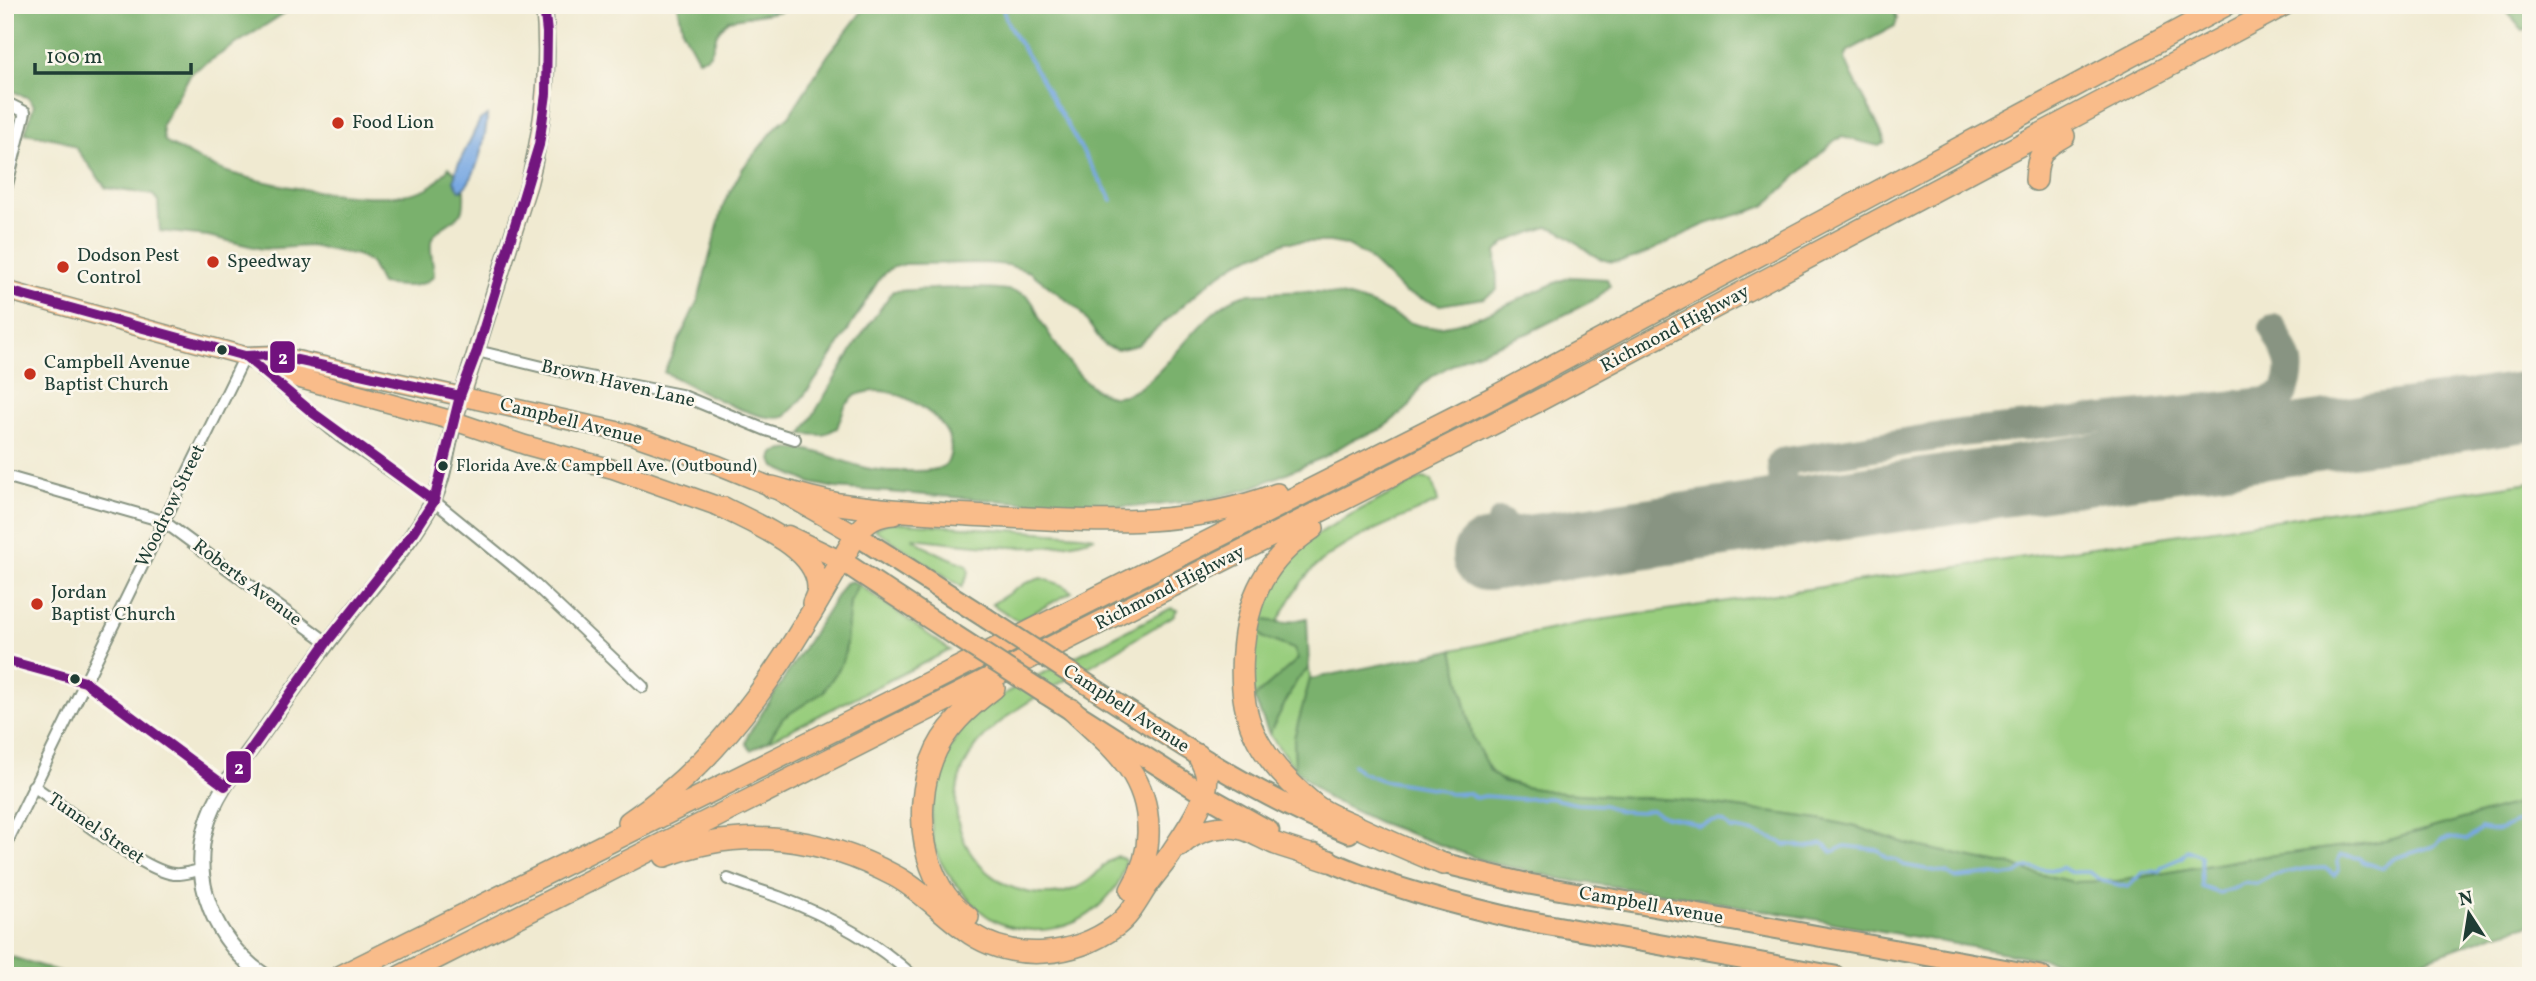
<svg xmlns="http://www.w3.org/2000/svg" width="2536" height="981" font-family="Vollkorn,serif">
<rect width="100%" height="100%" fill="#fbf7ec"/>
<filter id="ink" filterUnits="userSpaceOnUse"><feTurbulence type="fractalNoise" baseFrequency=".0143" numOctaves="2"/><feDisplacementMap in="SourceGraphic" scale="14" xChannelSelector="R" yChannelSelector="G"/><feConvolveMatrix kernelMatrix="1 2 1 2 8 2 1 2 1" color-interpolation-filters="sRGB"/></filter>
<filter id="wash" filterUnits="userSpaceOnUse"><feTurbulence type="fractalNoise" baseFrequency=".00686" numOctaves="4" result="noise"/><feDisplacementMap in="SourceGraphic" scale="28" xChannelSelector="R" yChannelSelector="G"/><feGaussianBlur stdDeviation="1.57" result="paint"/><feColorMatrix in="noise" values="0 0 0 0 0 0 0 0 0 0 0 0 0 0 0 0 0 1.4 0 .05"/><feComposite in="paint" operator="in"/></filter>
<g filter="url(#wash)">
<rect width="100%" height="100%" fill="#f0ead1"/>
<!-- green -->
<path fill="#99ce7e" stroke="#5c8659" stroke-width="2" d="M1422,478L1432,480L1438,502C1398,520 1346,538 1314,568C1298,583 1288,604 1277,623L1259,619C1267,596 1275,574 1291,556C1316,528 1387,497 1422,478Z
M2531,482V800L2385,841L2251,858L2118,881L2074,882L2029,872L2014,865L1999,864L1908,844L1857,827L1819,819L1679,800L1562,793L1524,787L1495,777L1478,751L1473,738L1453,650L1586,622Z
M889,522L1081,535L1095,537C1044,556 965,544 912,538L931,550L967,565L969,572L962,587L874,529Z
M1041,578L1062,585L1072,592L1018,621L992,604L1026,583Z
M858,584L950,650L768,741L782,718L823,692L839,667L845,653L850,602Z
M1171,608L1177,610L1173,616C1143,634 1112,653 1082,671C1045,692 1006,711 978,744C927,806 971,897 1051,894C1066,894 1084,886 1094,876C1102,868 1107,860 1118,856L1125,860C1124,879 1113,892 1100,905C1074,931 1031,937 997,922C981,914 969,900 958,887C947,874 936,857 933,840C929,816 933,790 942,768C948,752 956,733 968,722C993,696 1026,682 1057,666C1095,647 1133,627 1171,608Z
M1256,630L1264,638L1294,649L1298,659L1254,698L1251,669Z
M1309,668L1310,679L1294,738L1295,769L1269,734L1297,680Z"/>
<!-- forest -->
<path fill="#7ab16d" stroke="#4c7750" stroke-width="2" d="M5,5H292L286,12L191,73L162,125L164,140L170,145C190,154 212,168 234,174C277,186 392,210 431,186C438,182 444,174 449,167L455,173L454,181L460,190H464C464,197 465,207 462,212C455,223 438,226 432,238C428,248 434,264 434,276C420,290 399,286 381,284L370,262L357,255L310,246L262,249L208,236L160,231L158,201L153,195L106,188L76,148L62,140L25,133L34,105L29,98L5,88Z
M678,5H784L781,11L728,20C724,25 720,29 717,34C712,47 714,58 698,59L683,31Z
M867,5H1892L1897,19L1895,26L1848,51L1845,58C1856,88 1874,113 1885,142L1879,146L1842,137L1835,140L1766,205C1746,214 1725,217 1704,225C1681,234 1633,266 1608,261C1584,256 1571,230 1547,227L1506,242L1496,252L1497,290L1484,298L1440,305L1405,293L1365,255L1346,245L1330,242H1286L1238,262L1213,279L1138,345L1117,350L1104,345L1078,309L1030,272L1008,265L986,263L905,264L891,268L880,278C866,300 802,411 782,417C757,424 688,384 664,372L698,300L724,203L743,168L778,125L789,116L828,55Z
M2501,5H2531V27L2522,30Z
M1571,277L1607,279L1610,286L1598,298L1528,333L1468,356L1434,375L1421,386L1410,406L1380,430L1352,440L1324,457L1249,489L1211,499L1147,506L1083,507L835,488L811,483L775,467L772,460L774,453C805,441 832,459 862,467C879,472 898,471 915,471C924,471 934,471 942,467C947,465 949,460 950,455C957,425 914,397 888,392C878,390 865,392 856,395L845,406L837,428L823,435L802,434L858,340L893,291C920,290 1004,283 1025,295C1035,301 1036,312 1041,321C1055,344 1085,393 1112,396C1155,402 1198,306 1243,295C1251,293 1261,294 1269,293C1304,290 1334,290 1368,303C1389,310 1409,327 1432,327C1476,326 1529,291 1571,277Z
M852,581L858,584L850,602L845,653L840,667L823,692L783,718L768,741L751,750L746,743L748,735L845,583Z
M1307,618L1309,668L1297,680L1269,734L1254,698L1298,659L1294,649L1264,638L1256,630L1259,619L1284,623Z
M1453,650L1473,738L1490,771L1502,781L1524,787L1562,793L1679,800L1819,819L1856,827L1908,844L1999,864L2014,865L2029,872L2074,882L2118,881L2251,858L2385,841L2531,800V924L2495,934L2381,976H2136L1683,896L1567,880L1487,862L1378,822L1327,798L1295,769L1294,738L1310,679Z
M5,955L74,976H5Z"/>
<!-- water -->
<path fill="#78a8e2" stroke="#4c728b" stroke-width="2" d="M487,115C487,132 476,184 460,190L454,181L457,167L480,120Z"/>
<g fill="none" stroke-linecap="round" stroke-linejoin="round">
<!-- stream -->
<path stroke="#78a8e2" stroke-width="3.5" d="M1002,5C1006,27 1021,44 1032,63C1058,109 1084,155 1112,200
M769,9L772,5
M1353,765L1361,772L1381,780L1438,789L1450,794L1468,793L1476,798L1485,796L1522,799L1549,798L1577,804L1604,805L1619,811L1641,812L1651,810L1666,817L1688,821L1699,826C1710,824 1719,814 1731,829C1741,829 1777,838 1785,845C1796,843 1801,848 1807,847C1822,845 1820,838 1832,852L1845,846L1878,850L1887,858L1896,860L1903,865L1947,873L1955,878L1993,874L2005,876L2017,874L2023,869L2029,868L2055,870L2062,867L2070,872H2089L2103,881L2128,887L2143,872L2159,871L2163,866L2181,858L2188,850L2201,856L2202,887L2219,893L2233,889L2244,883L2256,884L2273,875L2304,869L2325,868L2334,875L2339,870L2337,862L2341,855L2359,858L2363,862L2381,868L2395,858L2434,846L2441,840L2450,838L2467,840L2481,829C2501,836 2512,821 2531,816"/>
<!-- taxiway -->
<path stroke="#889482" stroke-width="28" d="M2283,394L2260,422V435L2265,438L2283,441
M1786,513L1781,462L1960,433L2267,401L2283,394C2297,366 2286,354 2273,328
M1501,522L1505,553"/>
<!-- runway -->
<path stroke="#889482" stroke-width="70" d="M1487,556L2531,406"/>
</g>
</g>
<g filter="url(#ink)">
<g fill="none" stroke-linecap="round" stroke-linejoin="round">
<defs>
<path id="minor" d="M5,102L25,112L5,193
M5,316L11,292
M477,351L559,371L681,395L766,430L795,439
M260,370L339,436L434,501L527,577L643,687
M5,476L163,521L327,642
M5,660L85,682L225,786
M33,786C64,806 142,871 174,874C182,875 193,871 201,870
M5,846L245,356L249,359
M728,879C745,886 762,891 779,897C829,916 874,940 913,976"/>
<path id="tertiary" d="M265,976C216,943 189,882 207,824C216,792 240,765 259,738C289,696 318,654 350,614C378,578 411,543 432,503C442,485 449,442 454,421"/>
<path id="secondary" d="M454,421L529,183C544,124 550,66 544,5"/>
<path id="primary" d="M5,290L245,356L275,372L454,421L525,445L613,469L737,513
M246,356L274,355L626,433L718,465L772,487L856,535
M788,535L842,561"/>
<path id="trunk" d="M856,535L986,618
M842,561L953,634
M1078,678C1165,735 1252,794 1349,833
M1046,694L1205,795L1269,831
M1314,854C1378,885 1453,904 1522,920L1835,976
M1430,860L1529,884L2041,976"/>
<path id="motorway" d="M2036,180C2037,155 2042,148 2064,136
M772,487C794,493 816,500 839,504C895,512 952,514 1009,517C1101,522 1188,528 1277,494
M724,508C754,524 817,547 818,587C818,592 815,599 813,603
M1313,528C1292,542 1274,559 1262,581C1240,621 1235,692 1254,733C1267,761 1293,787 1316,806C1327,814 1342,820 1354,825C1384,839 1413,852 1443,864
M1071,709C1109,745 1147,771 1148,828C1149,851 1143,870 1131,890
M629,822C736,750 794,645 856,535C866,522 876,515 894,514
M1180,846C1197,829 1222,823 1246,830C1256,834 1266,840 1276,844C1293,850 1311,855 1329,861
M665,856C743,825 822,837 895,876C923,891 944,916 971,934C1015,962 1074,957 1116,926C1130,916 1138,899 1148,884C1155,874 1163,865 1170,855C1182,836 1212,797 1206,774C1205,768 1201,761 1198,755
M968,917C921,884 913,810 932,760C943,729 969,707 994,688
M341,976L926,684L1496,396L2226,5
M401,976L1536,402L2284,5"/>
</defs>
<!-- minor casing -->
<use href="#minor" stroke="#889482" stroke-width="14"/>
<!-- tertiary casing -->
<use href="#tertiary" stroke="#889482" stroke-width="18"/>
<!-- secondary casing -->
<use href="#secondary" stroke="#889482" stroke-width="19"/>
<!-- primary casing -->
<use href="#primary" stroke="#889482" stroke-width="21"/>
<!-- trunk casing -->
<use href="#trunk" stroke="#889482" stroke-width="23"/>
<!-- motorway casing -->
<use href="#motorway" stroke="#889482" stroke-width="24"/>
<!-- minor -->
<use href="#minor" stroke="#fff" stroke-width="10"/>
<!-- tertiary -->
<use href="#tertiary" stroke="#fff" stroke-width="14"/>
<!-- secondary -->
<use href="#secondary" stroke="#fde4d0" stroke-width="16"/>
<!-- primary -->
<use href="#primary" stroke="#f9bc8a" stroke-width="18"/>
<!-- trunk -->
<use href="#trunk" stroke="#f9bc8a" stroke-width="19"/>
<!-- motorway -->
<use href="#motorway" stroke="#f9bc8a" stroke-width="21"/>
<defs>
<path id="trunk-bridge" d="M986,618L1078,678
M953,634L1046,694"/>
</defs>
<!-- trunk-bridge casing -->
<use href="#trunk-bridge" stroke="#889482" stroke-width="23" stroke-linecap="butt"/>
<!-- trunk-bridge -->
<use href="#trunk-bridge" stroke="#f9bc8a" stroke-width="19"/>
<defs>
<path id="bus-1" d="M5,290L245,356L274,355L460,396
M245,356L313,413L434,501
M5,660L85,682L225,786L327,642L414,532L434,501L460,396L477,351L539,145L546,94L547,33L544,5"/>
</defs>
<!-- bus-1 casing -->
<use href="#bus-1" stroke="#fbf7ec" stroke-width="16"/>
<!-- bus-1 -->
<use href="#bus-1" stroke="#72127e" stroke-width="10"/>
</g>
</g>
<!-- markers -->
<g fill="#c8321e" stroke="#fbf7ec" stroke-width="2.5">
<circle cx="338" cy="123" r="7"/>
<circle cx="213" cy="262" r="7"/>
<circle cx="63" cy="267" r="7"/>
<circle cx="30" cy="374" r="7"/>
<circle cx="37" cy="604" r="7"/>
</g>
<g fill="#1f3d34" stroke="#fbf7ec" stroke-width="2.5">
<circle cx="222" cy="350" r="6"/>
<circle cx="443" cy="466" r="6"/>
<circle cx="75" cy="679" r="6"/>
</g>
<g text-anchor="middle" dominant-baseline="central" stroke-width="5" stroke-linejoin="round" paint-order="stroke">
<!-- bus labels -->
<g font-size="17" fill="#1f3d34" stroke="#fbf7ec" text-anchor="start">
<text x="456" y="466">Florida Ave.&amp; Campbell Ave. (Outbound)</text>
</g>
<!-- poi labels -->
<g font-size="19" fill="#1f3d34" stroke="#fbf7ec" text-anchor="start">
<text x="352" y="123">Food Lion</text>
<text x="77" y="256">Dodson Pest<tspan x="77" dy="22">Control</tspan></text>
<text x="227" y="262">Speedway</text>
<text x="44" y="363">Campbell Avenue<tspan x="44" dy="22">Baptist Church</tspan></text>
<text x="51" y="593">Jordan<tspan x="51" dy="22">Baptist Church</tspan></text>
</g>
<!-- street labels -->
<g font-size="19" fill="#1f3d34" stroke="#fbf7ec">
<text transform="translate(1675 329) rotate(-28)">Richmond Highway</text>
<text transform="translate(618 384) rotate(13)">Brown Haven Lane</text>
<text transform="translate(571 422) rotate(14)">Campbell Avenue</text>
<text transform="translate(171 506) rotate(-64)">Woodrow Street</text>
<text transform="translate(247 583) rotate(37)">Roberts Avenue</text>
<text transform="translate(1170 588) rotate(-27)">Richmond Highway</text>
<text transform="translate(1126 709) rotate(33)">Campbell Avenue</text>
<text transform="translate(96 829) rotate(34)">Tunnel Street</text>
<text transform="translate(1651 906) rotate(10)">Campbell Avenue</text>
</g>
</g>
<g stroke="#fbf7ec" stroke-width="2.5">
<rect x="269" y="340" width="27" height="34" rx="7" fill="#72127e"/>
<rect x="225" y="750" width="27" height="34" rx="7" fill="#72127e"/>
</g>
<g font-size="19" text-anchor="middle" font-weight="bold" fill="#fff">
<text x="283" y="364">2</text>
<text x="239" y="774">2</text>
</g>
<!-- margin -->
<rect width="2536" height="981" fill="none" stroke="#fbf7ec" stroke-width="28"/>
<!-- north arrow -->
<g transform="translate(2469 914) rotate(348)" stroke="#fbf7ec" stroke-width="5" paint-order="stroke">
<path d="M0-5L12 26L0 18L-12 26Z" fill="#1f3d34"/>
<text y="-10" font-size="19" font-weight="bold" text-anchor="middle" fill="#1f3d34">N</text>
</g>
<!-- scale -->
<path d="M35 63v10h156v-10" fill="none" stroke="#1f3d34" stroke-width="3.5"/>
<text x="46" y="63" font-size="21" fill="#1f3d34" stroke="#fbf7ec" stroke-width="5" paint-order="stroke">100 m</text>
</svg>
